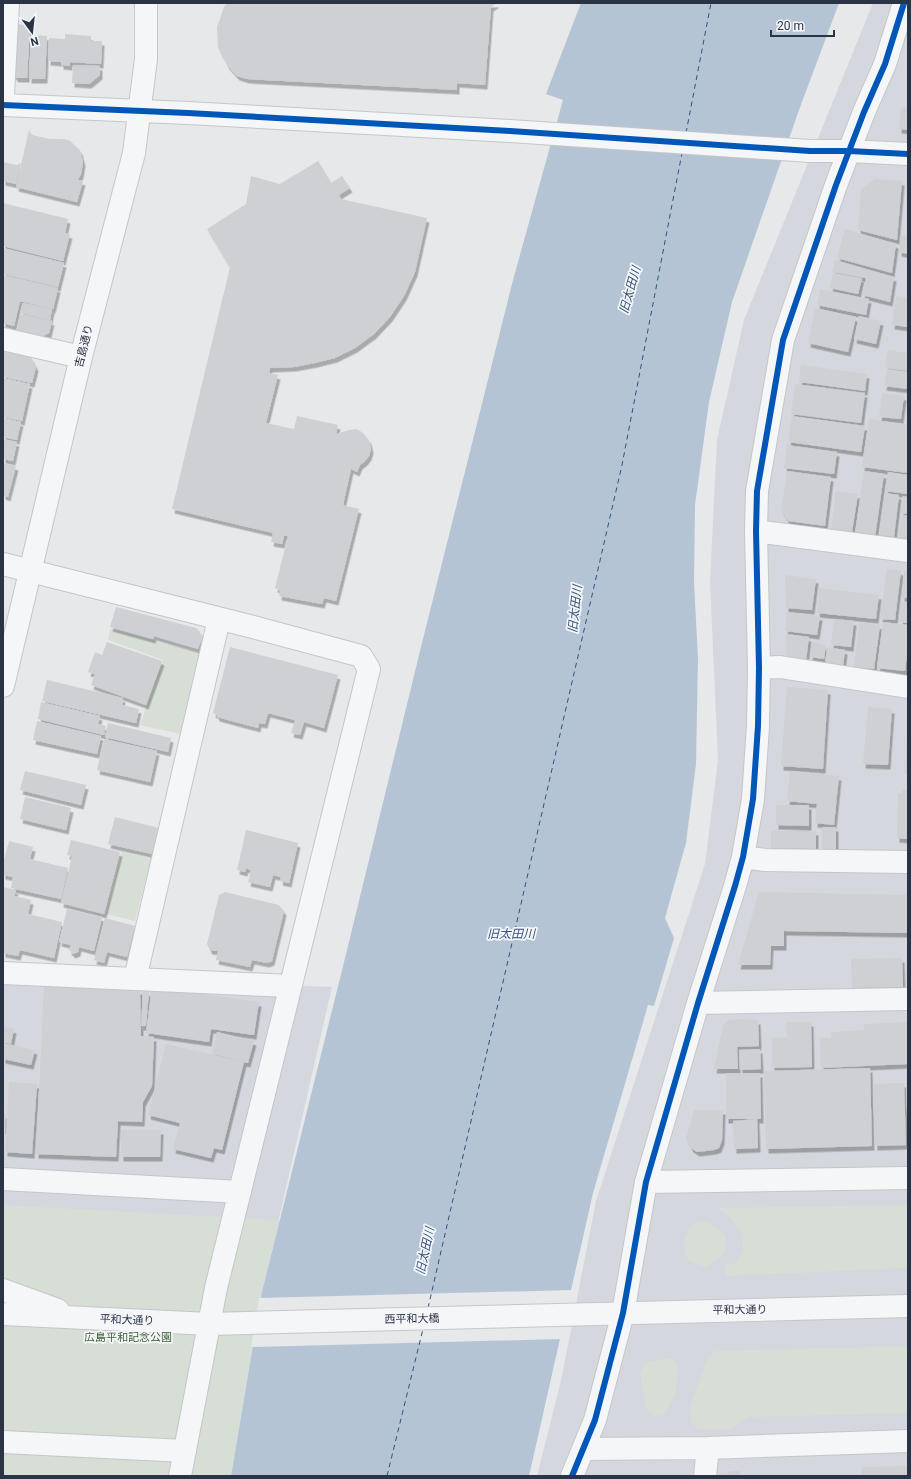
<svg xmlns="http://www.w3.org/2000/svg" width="911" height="1479" font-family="Roboto,'Noto Sans JP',sans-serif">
<defs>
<filter id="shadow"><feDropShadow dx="2.5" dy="4.5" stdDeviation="0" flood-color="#0004"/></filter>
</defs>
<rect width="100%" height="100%" fill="#e6e8ea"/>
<!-- built -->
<path fill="#d4d7dd" d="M873,3H908V1476H537L561,1381L596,1201L705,864L718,760L710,582L717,440L744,320Z
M3,973L332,987L255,1323L3,1313Z"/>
<!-- green -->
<path fill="#d6ded6" d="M110,629L201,653L181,734L140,725L163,660L108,640Z
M122,852L151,859L135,921L106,914Z
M3,1205L280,1220L262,1292L231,1476H3Z
M908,1205V1268L726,1276L725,1266L736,1263L743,1251L742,1233L732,1220L718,1208Z
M700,1221L709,1222L726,1236C727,1254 721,1258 707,1267L688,1261L683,1245L689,1227Z
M908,1346V1413L749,1417L731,1430L698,1429L691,1422L690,1407L706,1361L715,1351Z
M673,1358L678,1368L676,1393L663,1415L654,1416L647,1411L640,1374L644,1363Z"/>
<!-- water -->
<path fill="#b4c4d5" d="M581,3H839L799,110L732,302L709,402L695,505L694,583L698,658L696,764L686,843L665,918L674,938L654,1006L648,1005L593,1193L529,1476H231L262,1292L347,950L421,647L513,280L563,100L546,94Z"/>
<!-- pier -->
<path fill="#e6e8ea" d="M573,1290L562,1339L251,1347L259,1298Z"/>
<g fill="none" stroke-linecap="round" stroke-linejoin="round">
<!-- ferry -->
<path stroke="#34527a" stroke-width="1" stroke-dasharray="5 4" stroke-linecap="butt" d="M686,133L711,3
M428,1308L622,465L682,153
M387,1476L423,1329"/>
</g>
<!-- building -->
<path fill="#ced0d3" filter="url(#shadow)" d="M227,3H497L491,7L485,85L457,83V90L247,79L237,76L227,65L218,48L217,27L224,7Z
M13,24L30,25L27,78H16L10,70Z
M65,34L91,36V41H102L101,64L70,62V66L61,65V62L48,61L49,38L65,39Z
M31,35L47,36L45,79H29Z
M73,65L100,66V75L89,84L72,83Z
M901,108L908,109V130L899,129Z
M29,130L32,135L50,139H64L70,141L80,150L83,162L81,174L78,180L83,181L77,202L16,187Z
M318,161L331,183L342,176L350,188L339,195L341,199L427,218L415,272L404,296L390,317L374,334L355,348L335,358L315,363L294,367L270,368L269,373L278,375L266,423L294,429L297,416L338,425L336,434L349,430L357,429L363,433L369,440L371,449L369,456L365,461L360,465L357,472L351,469L343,505L359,509L336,601L324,598L322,604L279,596L280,590L275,588L288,536H284L282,544L271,542L273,533L172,509L230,267L207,229L246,204L251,176L280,184Z
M3,162L17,165L21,163L16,184L3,181Z
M875,179L902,181L897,240L858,230L861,189Z
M3,203L68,219L65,233L70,234L63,261L3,246Z
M845,229L896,244L892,273L837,258Z
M901,236L908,237V254L899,252Z
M3,248L64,263L58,287L3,274Z
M835,260L894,277L890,302L862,295L866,278L832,272Z
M833,273L862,278L858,294L830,288Z
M3,275L58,288L53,309L20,301L14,326L3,323Z
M820,289L869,299L866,315L817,305Z
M896,296L908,298V327L892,325Z
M23,303L52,309L50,320L20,313Z
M815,308L856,317L848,352L808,343Z
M20,314L52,321L49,333L39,338L16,333Z
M859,316L881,321L876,344L854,339Z
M3,350L31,357L36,367L32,383L3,377Z
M888,350L908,353V371L885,368Z
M801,365L867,374L865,391L799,382Z
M887,369L908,372V389L884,386Z
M3,378L30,384L22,421L3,417Z
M795,384L865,393L861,423L791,414Z
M882,393L904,396L901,419L879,417Z
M792,416L865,426L861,452L788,442Z
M3,418L21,422L17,440L3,437Z
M869,419L908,425V473L862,467Z
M3,439L17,442L13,461L3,459Z
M787,445L837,452L834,474L784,468Z
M3,463L16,466L8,497L3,495Z
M787,471L831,477L825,526L788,521L781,510Z
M864,471L884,474L875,537L855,534Z
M888,472L908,475V494L885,491Z
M836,491L858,494L852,532L831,530Z
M885,493L899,495L894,537L879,535Z
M903,496L908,497V514L901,513Z
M902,515L908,516V543L898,542Z
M887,569L901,571L895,620L880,619Z
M904,571H908V598L902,597Z
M785,575L816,579L812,610L786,608Z
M819,588L879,595L876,619L817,613Z
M902,602L908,603V623L900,622Z
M116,607L196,628L200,632L202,638L198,649L154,636L153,639L110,627Z
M787,612L820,616L817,635L785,631Z
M834,619L854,621L851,647L831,645Z
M859,622L880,625L874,669L854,667Z
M883,622L908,625V645L905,671L877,668Z
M786,634L809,637L806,661L787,659Z
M107,642L162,661L146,705L91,685L95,674L88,672L95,652L102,655Z
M812,642L826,645L824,659L810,657Z
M230,647L338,675L324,728L304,722L300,735L291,733L295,720L268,713L265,724L259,723L258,728L217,717V715L213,713Z
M827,647L845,650L843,667L825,664Z
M47,680L123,698L122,705L139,709L136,723L42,701Z
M787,687L828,690L823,769L781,766Z
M41,702L100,716L98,724L106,726L104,735L38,719Z
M868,707L892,709L888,765L863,764Z
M37,721L101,736L97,754L33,740Z
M108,723L171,738L168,752L105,737Z
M907,736H908V774H905Z
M104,739L157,751L150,782L97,770Z
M25,771L86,785L81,805L20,790Z
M790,771L839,776L834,825L815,823L817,804L787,801Z
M902,790H908V839L897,838L898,793H902Z
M25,797L71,808L66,830L20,819Z
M776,805H809V826L776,825Z
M115,817L159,828L152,854L108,844Z
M822,827H836V849H822Z
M246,830L298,843L289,883L280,881L281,877L273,875L270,887L248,882L251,870L246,868L245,872L237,870Z
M771,831H816V849L771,848Z
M71,840L120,852L104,914L61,903L72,856L67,855Z
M9,841L33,847L30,859L68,868L61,899L11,888L13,877L3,875V864Z
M3,887L16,890L14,896L31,900L28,914L62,922L54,958L20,950L18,956L3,953Z
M225,892L279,905L284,911L272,961L267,963L252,960L250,967L216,960L218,951L210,950L207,944L219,895Z
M759,892L908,895V933L784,931V946H771L770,965H738Z
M67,909L102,917L94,951L79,947L78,952L73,954L69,950L71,945L59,942Z
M105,918L135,926L127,957L107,952L104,963L94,960Z
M902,958L903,987L852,988L851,959Z
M44,987L140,990L141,1036L154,1037L152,1086L143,1102L142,1122L118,1121L116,1157L36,1154Z
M152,987L259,1002L254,1035L211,1029L209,1042L146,1033Z
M143,991L149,992L146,1026H141Z
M737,1019L758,1020L759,1046L737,1047L738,1069H714L723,1025L729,1020Z
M786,1022H811L812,1067L772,1068V1038L787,1037Z
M908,1022V1064L821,1068L820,1038H831V1032L864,1030V1024Z
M3,1027L14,1029L11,1044L3,1042Z
M217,1032L254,1041L248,1063L212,1054Z
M3,1043L35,1050L31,1065L3,1059Z
M166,1044L244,1062L222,1150L214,1148L211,1158L173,1149L180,1123L148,1115Z
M760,1049L761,1069L740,1070L739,1050Z
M870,1068L872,1146L766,1149L764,1071Z
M906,1071H908V1111H907Z
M726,1073H760L761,1119H726Z
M9,1082L37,1084L32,1154L5,1152Z
M904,1083L906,1145L875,1146L873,1084Z
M694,1110H723L722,1140L719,1148L714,1150L697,1152L691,1148L686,1139Z
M3,1114H6L4,1130H3Z
M757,1119L758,1148L734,1149L733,1121Z
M121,1130H161L160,1157H121Z
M908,1466V1476H861L862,1467Z
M731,1471H741L740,1476H725Z"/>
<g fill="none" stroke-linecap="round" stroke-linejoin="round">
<defs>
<path id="minor" d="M3,95L8,3
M3,105L188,113L510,131L810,151H849L908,154
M3,339L81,357
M756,531L908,551
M3,564L253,627L361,656L369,669L216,1288L180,1476
M759,668L780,667L908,687
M3,686L81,357L134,153L146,59V3
M743,857L765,860L908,862
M3,973L290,986
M135,979L219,619
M698,1003L908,999
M3,1179L240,1192
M646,1182L908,1178
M3,1290L58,1310
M3,1314L210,1324L908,1306
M3,1442L185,1451
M583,1449L708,1448L908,1441
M572,1476L595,1420L623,1313L646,1182L698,1003L735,886L743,857L753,799L758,726L759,668L756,531L757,491L783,340L836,185L864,112L885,64L904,3
M705,1476L708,1448"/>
</defs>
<!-- minor casing -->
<use href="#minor" stroke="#c4c6c8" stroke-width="24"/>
<!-- minor -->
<use href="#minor" stroke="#f5f6f7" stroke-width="22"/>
<defs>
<path id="cycleway" d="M3,105L188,113L510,131L810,151H849L908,154
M572,1476L595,1420L623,1313L646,1182L698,1003L735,886L743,857L753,799L758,726L759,668L756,531L757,491L783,340L836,185L864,112L885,64L904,3"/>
</defs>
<!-- cycleway casing -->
<use href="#cycleway" stroke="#f4f6f9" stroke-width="8"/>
<!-- cycleway -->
<use href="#cycleway" stroke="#0057b8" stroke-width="6"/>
</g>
<g text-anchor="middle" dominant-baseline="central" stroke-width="3.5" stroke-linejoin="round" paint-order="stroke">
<!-- street labels -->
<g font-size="11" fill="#2b3445" stroke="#f4f6f9">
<text transform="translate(84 346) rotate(-76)">吉島通り</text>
<text transform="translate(740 1310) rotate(-1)">平和大通り</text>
<text transform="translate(412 1319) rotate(-1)">西平和大橋</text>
<text transform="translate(127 1320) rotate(2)">平和大通り</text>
</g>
<!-- park labels -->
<g font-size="11" fill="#3f6138" stroke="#f4f6f9">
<text x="128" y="1337">広島平和記念公園</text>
</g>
<!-- water labels -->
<g font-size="12" font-style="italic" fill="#34527a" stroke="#f4f6f9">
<text transform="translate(630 290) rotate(-74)">旧太田川</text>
<text transform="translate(575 609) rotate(-84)">旧太田川</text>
<text x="511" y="934">旧太田川</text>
<text transform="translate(425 1251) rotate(-78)">旧太田川</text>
</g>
</g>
<!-- border -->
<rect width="911" height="1479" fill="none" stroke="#2b3445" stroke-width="8"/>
<!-- north arrow -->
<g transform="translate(32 32) rotate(165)" stroke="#f4f6f9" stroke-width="3" paint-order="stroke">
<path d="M0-3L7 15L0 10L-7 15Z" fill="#2b3445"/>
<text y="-6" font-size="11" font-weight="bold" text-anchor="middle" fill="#2b3445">N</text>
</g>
<!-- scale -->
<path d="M771 30v6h63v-6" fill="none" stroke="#2b3445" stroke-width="2"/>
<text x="777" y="30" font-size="12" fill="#2b3445" stroke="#f4f6f9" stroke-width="3" paint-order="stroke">20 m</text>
</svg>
